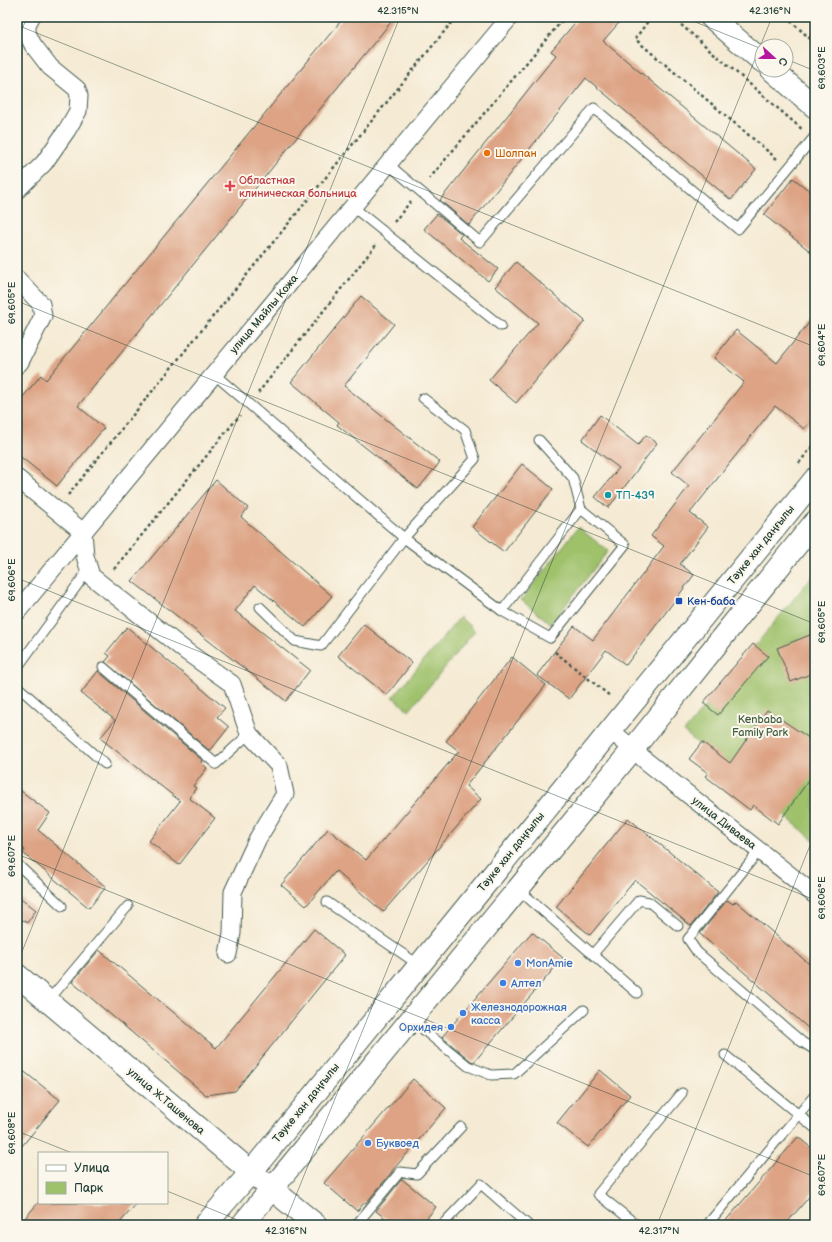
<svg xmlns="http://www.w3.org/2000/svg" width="832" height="1242" font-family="'Balsamiq Sans',sans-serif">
<rect width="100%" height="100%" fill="#fbf7ec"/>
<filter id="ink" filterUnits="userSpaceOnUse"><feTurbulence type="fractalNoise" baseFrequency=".025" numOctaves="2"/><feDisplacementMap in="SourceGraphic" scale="8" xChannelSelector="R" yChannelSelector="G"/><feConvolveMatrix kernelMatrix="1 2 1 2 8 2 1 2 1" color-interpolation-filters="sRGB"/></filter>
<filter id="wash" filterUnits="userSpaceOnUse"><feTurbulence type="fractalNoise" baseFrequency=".012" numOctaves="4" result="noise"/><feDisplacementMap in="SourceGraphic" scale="16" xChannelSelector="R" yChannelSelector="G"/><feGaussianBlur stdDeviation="0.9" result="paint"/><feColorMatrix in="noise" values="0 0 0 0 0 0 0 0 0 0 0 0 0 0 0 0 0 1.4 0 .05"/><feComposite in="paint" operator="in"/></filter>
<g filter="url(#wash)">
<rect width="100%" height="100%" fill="#f5ead3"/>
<!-- green -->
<path fill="#9ec16b" stroke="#5e7f50" d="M578,527L608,551L551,624L521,600Z
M815,573V841L684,732Z
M460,617L475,631L409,711L393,697Z"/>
<g id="blocks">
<!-- building -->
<path fill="#dda384" d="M344,17H395L78,406L104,428L57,486L17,454V404L41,375L46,380Z
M580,17H624L603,41L756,169L731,200L586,78L469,225L440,200L556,55L551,51Z
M793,178L815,195V255L764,215Z
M437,214L462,234L459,238L498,269L488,281L424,229Z
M516,262L585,321L516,403L489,380L538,323L495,287Z
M361,296L394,324L344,386L440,462L418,489L337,425L339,422L291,382Z
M815,315V416L804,429L775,406L690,513L708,527L680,564L694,575L626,665L606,650L569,699L537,675L574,626L593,640L664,546L651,536L689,486L672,472L744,382L714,358L736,330L777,363Z
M600,415L638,445L646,435L657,443L620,493L608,508L595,497L619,468L582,440Z
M522,464L553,489L504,552L472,527Z
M216,480L248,508L241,517L332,596L305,627L255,585L235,611L310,670L286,701L132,581Z
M364,624L412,663L387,695L338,656Z
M127,627L225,708L217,717L229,727L210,751L105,662L110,656L106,653Z
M815,633V672L791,682L777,648Z
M753,644L768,656L718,715L703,703Z
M512,657L546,685L466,786L481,799L383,912L336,871L306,906L281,885L328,829L366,860L459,751L446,741Z
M98,671L202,760L201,762L207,768L193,786L196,788L189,798L215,818L179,865L149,841L180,801L100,738L115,720L81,693Z
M767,710L815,742V771L778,824L753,805L750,810L705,776L708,773L689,759L702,742L730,763Z
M17,788L50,813L38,830L106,887L89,908L23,853L25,850L17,844Z
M628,818L718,892L691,926L635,880L590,935L556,907Z
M17,895L36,910L27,923L17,916Z
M727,900L733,904L736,901L815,969V1034L700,934Z
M314,929L345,955L235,1091L206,1095L72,982L99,950L216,1048Z
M532,932L563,958L474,1062L471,1061L442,1037Z
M17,1066L60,1100L17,1152Z
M600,1070L630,1095L588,1147L557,1123Z
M413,1079L446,1108L392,1171V1172L366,1203L365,1202L357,1211L324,1183Z
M798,1137L815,1151V1190L785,1225H722Z
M402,1179L436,1207L421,1225H394L376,1211Z
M38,1203H137L118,1225H19Z"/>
</g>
</g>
<g filter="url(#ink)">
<use href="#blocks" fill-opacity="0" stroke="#3f574c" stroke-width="1"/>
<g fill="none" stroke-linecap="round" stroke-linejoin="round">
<defs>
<path id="service" d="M388,164L480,242L594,108L738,229L815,136
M353,207L501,326
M214,374L404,538L502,611L550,638L625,545L581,509L502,611
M539,440L573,478L581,509
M260,607L295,641L321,646L404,538L475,459L465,430L423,398
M103,667L216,764L249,734
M17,668L89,569
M17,686L105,764
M759,851L688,939L697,952L802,1042L815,1050
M17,864L62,906
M518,889L637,993
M327,902L419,965
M593,954L639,900L649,902L678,926
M48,1001L128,906
M412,1018L426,1032L468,1066L491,1075L514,1074L584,1010
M725,1055L815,1128
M356,1225L400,1172L417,1174L461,1127
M442,1225L481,1184L528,1225
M637,1225L598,1194L682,1093
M707,1225L798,1115L815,1095"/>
<path id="minor" d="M17,190L44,163L67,130L78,111L79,96L77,89L50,67L33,45L27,33V24L31,17
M17,279L41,304L43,316L20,362L17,365
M17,478L83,532L85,556L91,576L187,652L232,684L249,734L279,766L285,794L258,838L233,892L232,933L228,954
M17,612L510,17
M610,730L633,749L646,761L815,895"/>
<path id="tertiary" d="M17,975L251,1172L316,1225"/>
<path id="secondary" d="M711,17L762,61
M772,70L815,107"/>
<path id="primary" d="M205,1225L251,1172L815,479
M242,1225L633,749L724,635L815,522"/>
</defs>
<!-- service casing -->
<use href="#service" stroke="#3f574c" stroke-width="11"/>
<!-- minor casing -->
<use href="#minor" stroke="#3f574c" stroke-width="19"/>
<!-- tertiary casing -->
<use href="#tertiary" stroke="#3f574c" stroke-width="24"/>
<!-- secondary casing -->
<use href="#secondary" stroke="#3f574c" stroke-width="24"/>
<!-- primary casing -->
<use href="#primary" stroke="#3f574c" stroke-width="24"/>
<!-- path -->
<path stroke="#3f574c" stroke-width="2.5" stroke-dasharray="3 3" stroke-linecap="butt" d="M651,17L635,39L777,159
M672,17L803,130
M786,17L815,43
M429,179L565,17
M394,222L411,201
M258,393L376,245
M799,463L815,443
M68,495L456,17
M114,569L240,415
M555,652L610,696"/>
<!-- service -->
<use href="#service" stroke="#fff" stroke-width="9"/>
<!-- minor -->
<use href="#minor" stroke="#fff" stroke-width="17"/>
<!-- tertiary -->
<use href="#tertiary" stroke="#fff" stroke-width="22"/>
<!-- secondary -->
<use href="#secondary" stroke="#fff" stroke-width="22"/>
<!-- primary -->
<use href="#primary" stroke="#fff" stroke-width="22"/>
</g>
</g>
<!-- ticks -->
<path fill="none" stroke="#1f3d34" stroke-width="1" stroke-opacity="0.45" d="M683,17L762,49M17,25L815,347M17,42L27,17M786,59L815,71M17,301L815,624M17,578L815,900M17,854L815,1177M17,964L400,17M17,1131L72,1153M167,1191L250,1225M284,1225L772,17M657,1225L815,833"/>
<!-- markers -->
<circle fill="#e8710a" stroke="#fbf7ec" stroke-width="1.5" cx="487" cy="153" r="4"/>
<path fill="#e0444e" stroke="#fbf7ec" stroke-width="1.5" d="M228 180h4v4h4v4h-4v4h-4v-4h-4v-4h4z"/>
<circle fill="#0f9aa8" stroke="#fbf7ec" stroke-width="1.5" cx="608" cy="495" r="4"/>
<rect fill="#1a4fb4" stroke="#fbf7ec" stroke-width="1.5" x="675" y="597" width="8" height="8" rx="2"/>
<g fill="#3f7fe0" stroke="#fbf7ec" stroke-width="1.5">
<circle cx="518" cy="963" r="4"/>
<circle cx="503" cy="983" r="4"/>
<circle cx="463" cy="1013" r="4"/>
<circle cx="451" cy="1027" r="4"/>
<circle cx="368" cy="1143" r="4"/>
</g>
<g text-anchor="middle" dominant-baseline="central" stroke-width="4" stroke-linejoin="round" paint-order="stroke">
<!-- food labels -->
<g font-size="11" fill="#c56008" stroke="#fbf7ec" text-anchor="start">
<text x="495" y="153">Шолпан</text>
</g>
<!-- health labels -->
<g font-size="11" fill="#be3a42" stroke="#fbf7ec" text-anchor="start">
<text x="239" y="180">Областная<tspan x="239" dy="13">клиническая больница</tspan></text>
</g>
<!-- street labels -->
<g font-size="11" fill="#1f3d34" stroke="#fbf7ec">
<text transform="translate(264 314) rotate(-50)">улица Майлы Кожа</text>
<text transform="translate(761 545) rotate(-51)">Тәуке хан даңғылы</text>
<text transform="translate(724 823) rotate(38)">улица Диваева</text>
<text transform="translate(511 852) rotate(-51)">Тәуке хан даңғылы</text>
<text transform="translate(166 1101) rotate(40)">улица Ж.Ташенова</text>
<text transform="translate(306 1103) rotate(-51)">Тәуке хан даңғылы</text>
</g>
<!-- culture labels -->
<g font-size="11" fill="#0d838f" stroke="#fbf7ec" text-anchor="start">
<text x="616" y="495">ТП-439</text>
</g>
<!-- transit labels -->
<g font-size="11" fill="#164399" stroke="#fbf7ec" text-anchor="start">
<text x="687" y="601">Кен-баба</text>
</g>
<!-- park labels -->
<g font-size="11" fill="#3f5e42" stroke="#fbf7ec">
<text x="760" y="719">Kenbaba<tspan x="760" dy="13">Family Park</tspan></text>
</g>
<!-- shop labels -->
<g font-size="11" fill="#366cbe" stroke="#fbf7ec" text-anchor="start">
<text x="526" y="963">MonAmie</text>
<text x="511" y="983">Алтел</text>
<text x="471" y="1007">Железнодорожная<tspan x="471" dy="13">касса</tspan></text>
<text x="443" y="1027" text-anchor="end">Орхидея</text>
<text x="376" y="1143">Буквоед</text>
</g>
</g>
<!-- margin -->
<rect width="832" height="1242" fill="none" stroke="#fbf7ec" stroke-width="44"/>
<!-- legend -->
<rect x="38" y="1152" width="130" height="52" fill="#fbf7ec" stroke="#a3ada2"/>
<rect x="46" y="1165" width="20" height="6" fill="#ffffff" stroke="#a3ada2"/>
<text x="74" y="1172" font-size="12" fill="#1f3d34">Улица</text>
<rect x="46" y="1182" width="20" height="12" fill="#9ec16b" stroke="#a3ada2"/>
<text x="74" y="1192" font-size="12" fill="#1f3d34">Парк</text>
<!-- north arrow -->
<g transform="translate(774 58) rotate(112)"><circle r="19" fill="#fbf7ec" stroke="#a3ada2"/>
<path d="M0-3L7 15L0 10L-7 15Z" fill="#b5179e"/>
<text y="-6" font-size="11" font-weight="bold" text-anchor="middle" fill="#1f3d34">С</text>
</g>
<rect x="22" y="22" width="788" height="1198" fill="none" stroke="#1f3d34" stroke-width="1.5"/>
<g font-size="10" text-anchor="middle" fill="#1f3d34">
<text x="398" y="14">42.315°N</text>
<text x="770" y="14">42.316°N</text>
<text transform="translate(821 68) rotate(-90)" y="4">69.603°E</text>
<text transform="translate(11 303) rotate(-90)" y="4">69.605°E</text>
<text transform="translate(821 345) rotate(-90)" y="4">69.604°E</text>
<text transform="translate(11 580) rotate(-90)" y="4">69.606°E</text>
<text transform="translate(821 622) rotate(-90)" y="4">69.605°E</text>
<text transform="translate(11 856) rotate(-90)" y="4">69.607°E</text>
<text transform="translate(821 898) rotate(-90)" y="4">69.606°E</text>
<text transform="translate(11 1133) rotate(-90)" y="4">69.608°E</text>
<text transform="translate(821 1175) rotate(-90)" y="4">69.607°E</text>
<text x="286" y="1234">42.316°N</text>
<text x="659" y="1234">42.317°N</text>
</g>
</svg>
